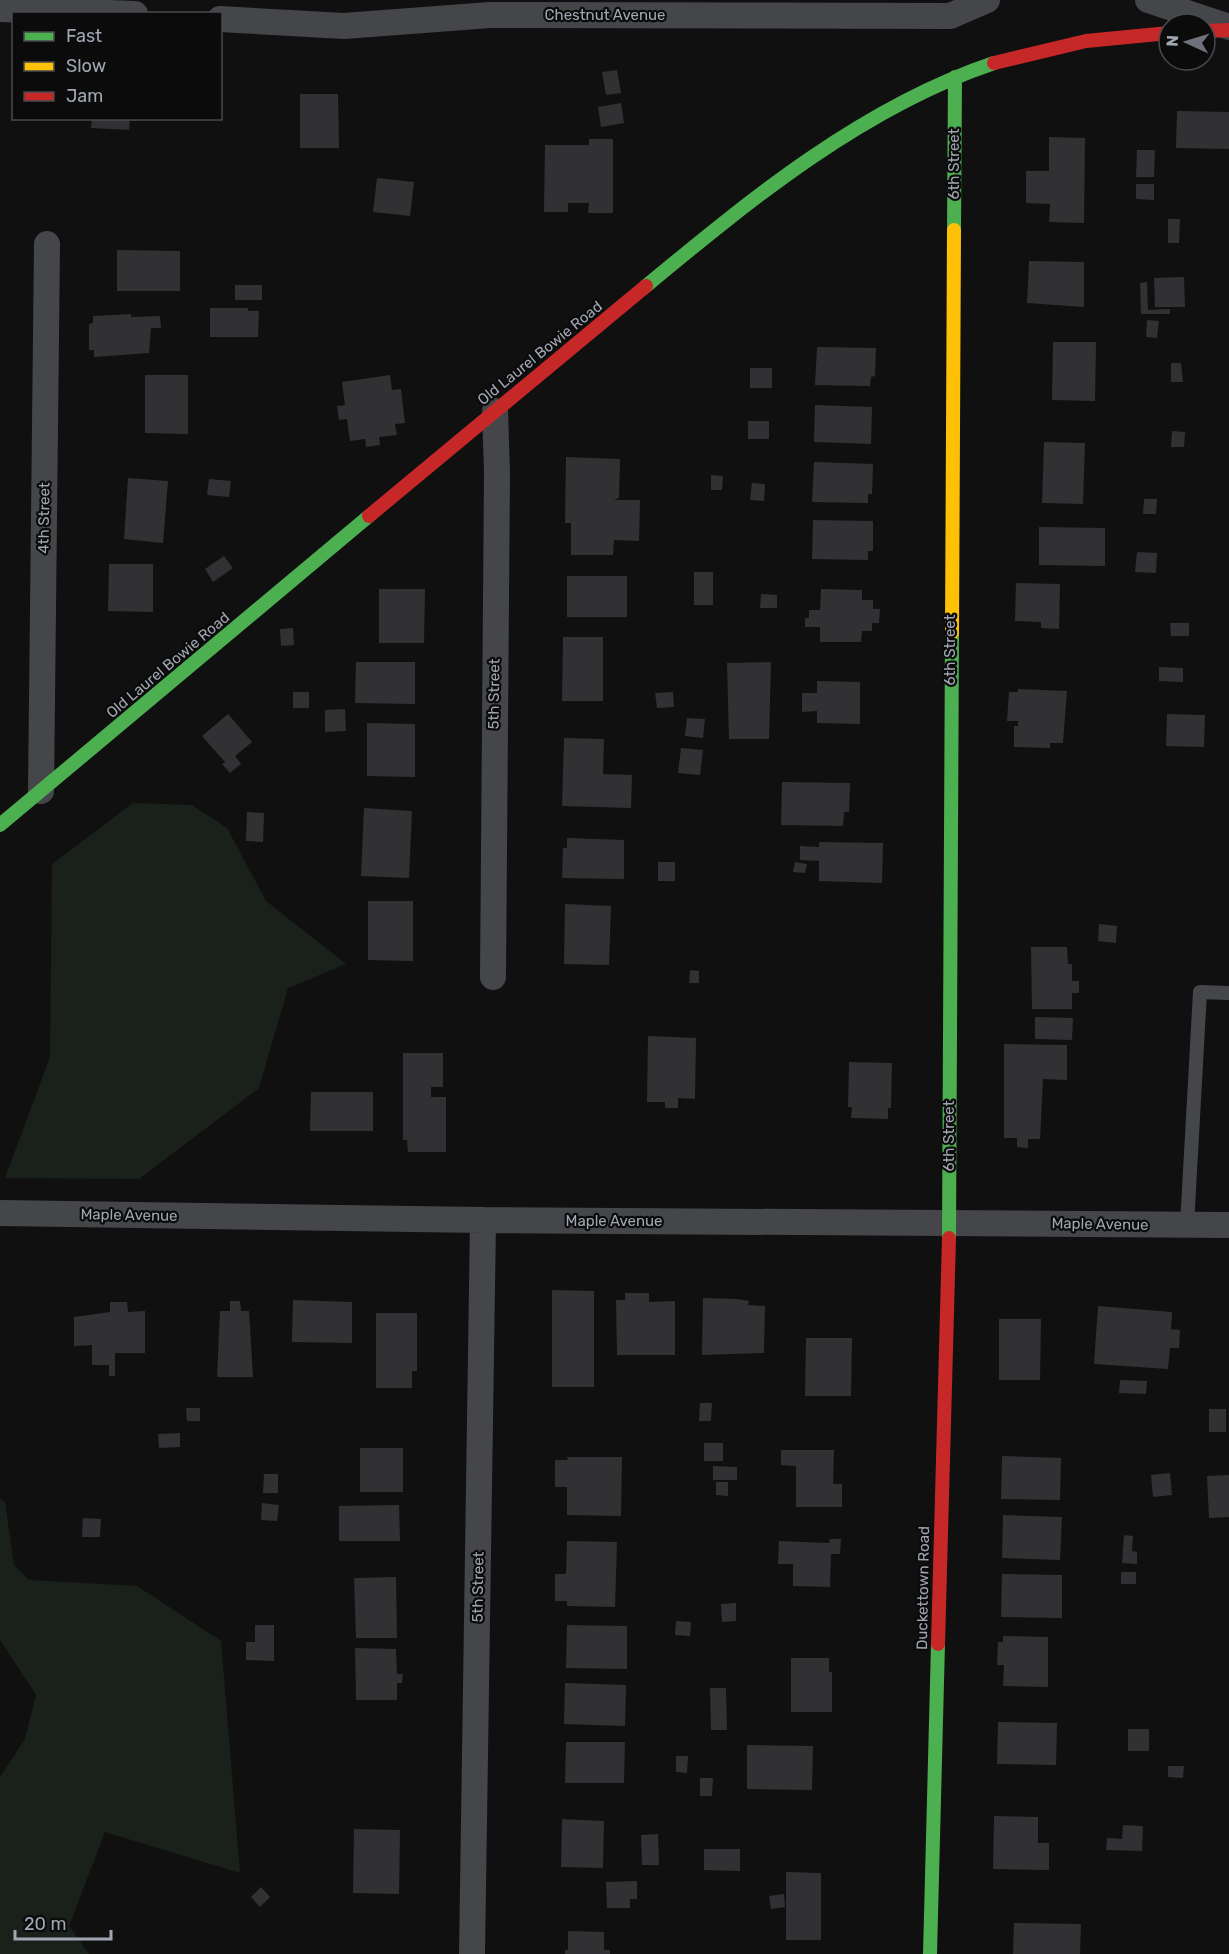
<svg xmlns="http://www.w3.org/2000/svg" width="1229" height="1954" font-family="Rubik,sans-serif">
<rect width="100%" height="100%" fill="#101011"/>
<!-- green -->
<path fill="#1a211b" d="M133,803L192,805L227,828L266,901L346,964L288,988L259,1088L139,1179L5,1178L50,1057L52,864Z
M0,1499L5,1502L14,1565L29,1580L137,1586L221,1641L240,1873L105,1832L69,1926L89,1954H0V1777L25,1739L36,1695L0,1640Z"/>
<!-- building -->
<path fill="#313133" d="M617,70L621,93L606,95L602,72Z
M300,94H338L339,148H300Z
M621,103L624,123L601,127L598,107Z
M1177,111L1229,112V149L1176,148Z
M92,118H136V121L130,120L129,130L91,128Z
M1049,137L1085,138L1084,223L1049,222L1050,204L1026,203V171H1049Z
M589,139H613V213H588L589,203H568V212H544L545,145H589Z
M1137,150H1155L1154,177H1136Z
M377,178L414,182L410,216L373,212Z
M1136,184H1154V200L1136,199Z
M1168,219H1180L1179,243H1168Z
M117,250L180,251V291H117Z
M1029,261L1084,262V307L1027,303Z
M1184,277L1185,307H1155L1154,278Z
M1147,282L1148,310L1170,309V314H1141L1140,283Z
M235,285H262V300H235Z
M210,308H248V311H259L258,337H210Z
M131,314V317L160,316L161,328H151L149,353L94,357V350H89V324L93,323V316Z
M1147,320L1159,321L1157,338L1146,337Z
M1053,342H1096L1095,401L1052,400Z
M817,347L876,348L875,376L871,377L870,386L815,385Z
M1171,363H1181L1183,382H1171Z
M750,368H772V388H750Z
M145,375H188V434L145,433Z
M390,375L392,390L401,389L405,423L395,424L397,435L379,437L380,445L366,447L365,439L350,441L347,419L339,420L337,406L345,405L342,382Z
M815,405L872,407L871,444L814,442Z
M748,421H769V439H748Z
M1172,431L1185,432L1184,447H1171Z
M1044,442L1085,443L1083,504L1042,503Z
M566,457L620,459L619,498L614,500H640L639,541L614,540L613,555H571V523H565Z
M814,462L873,464L872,494H868V503L812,502Z
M711,475L723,476L722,490H711Z
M128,478L168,481L163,543L124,539Z
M209,479L231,481L229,497L207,495Z
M752,483L765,484L764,501L750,500Z
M1144,499H1157L1156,514H1143Z
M813,520L873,521V551H868V560L812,559Z
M1039,527L1105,528V566L1039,565Z
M1137,552L1157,553L1156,573L1135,572Z
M224,556L233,568L213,582L205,569Z
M109,564H153V612L108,611Z
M694,572H713V605H694Z
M567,576H627V617H567Z
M1016,583L1060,584L1059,629L1041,628V622L1015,621Z
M379,589H425L424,643H379Z
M821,589L862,590V600H873V609H880L879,623H872V631H862L861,642H820V627H805V618H809V610H820Z
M761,594L777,595V608H760Z
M1170,623H1189V636H1171Z
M293,628L294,645L281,646L280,629Z
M563,637H603V701H562Z
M356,662H415V704L355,703Z
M771,662L769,739H729L727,663Z
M1159,667L1183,668V682L1159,681Z
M817,681L860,682V724L817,723V711L802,712V693H817Z
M1018,689L1067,691L1063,743H1050V748L1014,747V726H1018V721H1007L1009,692H1018Z
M293,692H309V708H293Z
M673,692L674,707L657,708L655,693Z
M345,709L346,731L325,732V710Z
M228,714L252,742L235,756L241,764L230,773L222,764L225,762L202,736Z
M1167,714L1205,715L1204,747L1166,746Z
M687,718L705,719L703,738L685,736Z
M367,723L415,724V777L367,776Z
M564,738L604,739L603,774L632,775L631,808L562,806Z
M681,748L703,750L700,775L678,773Z
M782,782L850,783L849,812H844L843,826L781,825Z
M364,808L412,811L409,878L361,876Z
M247,812L264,813L263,842L246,841Z
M567,838L624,840V879L562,878L563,848H567Z
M819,842L883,843L882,883L819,881V861L800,860V846L819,847Z
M658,862H675V881H658Z
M795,862L807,864L805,873L793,872Z
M368,901H413V961L368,960Z
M565,904L611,906L609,965L564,964Z
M1099,924L1117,926L1116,943L1098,941Z
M1031,947H1067L1068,964H1072V981H1079V993H1072V1009H1032Z
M690,970L699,971V983H689Z
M1035,1017L1073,1018L1072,1040L1035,1039Z
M648,1036L696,1038L695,1099L678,1098V1108H665V1102H647Z
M1004,1044L1067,1045V1080L1043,1079L1040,1139H1028V1148L1017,1147V1138H1004Z
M403,1053H443V1087H431V1097H446V1152H408L407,1140H403Z
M849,1062L892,1063L891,1108H888V1119L851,1118L852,1107H848Z
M311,1092H373V1131H310Z
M552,1290L594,1291V1387H552Z
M625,1293H649V1302L675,1301V1355H617L616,1300H625Z
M703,1298L737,1299L749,1301L748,1305L765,1306L764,1353L702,1355Z
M293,1300L352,1302V1343L292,1342Z
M230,1301H240L241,1311H249L253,1377H217L220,1311H230Z
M110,1302H127L128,1312L145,1311V1353H115V1376H109V1365H92V1345L74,1346V1317L110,1312Z
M1098,1306L1172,1312L1171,1329L1180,1330L1179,1348H1170L1168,1369L1094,1364Z
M376,1313H417V1371H412V1388H376Z
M999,1319H1041L1040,1380H999Z
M806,1338H852L851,1396H805Z
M1120,1380L1147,1381L1146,1394L1119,1393Z
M700,1403H712L711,1421H699Z
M186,1408H200V1421H187Z
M1209,1409H1226V1432H1209Z
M180,1433V1447L159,1448L158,1434Z
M704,1443H723V1461H704Z
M360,1448H403V1492H360Z
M781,1450H834L833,1484H842V1507H796V1466L781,1465Z
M1002,1456L1061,1458L1060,1500L1001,1499Z
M567,1457H622L621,1516L567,1515V1487H555V1460H568Z
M713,1466L737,1467V1480H713Z
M1170,1473L1172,1495L1153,1497L1151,1475Z
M264,1474H278V1493H263Z
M1229,1475V1517L1209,1518L1207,1476Z
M716,1482H728V1496L716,1495Z
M262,1503L279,1505L277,1521L261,1520Z
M399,1505L400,1541H339V1506Z
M1003,1515L1062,1517L1060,1560L1002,1558Z
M83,1518L101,1519L100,1537H82Z
M1124,1535L1133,1536L1132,1551L1137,1552V1564L1122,1563Z
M830,1539H841L840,1554H831L830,1587L793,1586V1564H778L779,1541L829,1543Z
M567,1541L617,1542L615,1607L567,1606V1601H555V1574H566Z
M1121,1572H1136V1584H1121Z
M1002,1574L1062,1575V1618L1001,1617Z
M396,1577L397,1638H356L354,1578Z
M736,1603V1621L722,1622L721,1604Z
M676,1621L691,1622L690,1636L675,1635Z
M255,1625H274V1661L246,1660V1642H255Z
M567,1625L627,1626V1669L566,1668Z
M1003,1636L1048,1637V1687L1003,1686L1004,1665H997L998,1642H1003Z
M355,1648L396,1649L397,1674H403L402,1683H397V1700H356Z
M791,1658H829V1672H832V1712H791Z
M565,1683L626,1685L625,1726L564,1724Z
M710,1688H726L727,1730H711Z
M998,1722L1057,1723L1056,1765L997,1764Z
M1128,1729H1149V1751H1128Z
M566,1742H625L624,1783H565Z
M747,1745L813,1746L812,1790L747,1789Z
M676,1756H688L687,1773L676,1772Z
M1168,1766H1184L1183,1778L1168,1777Z
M700,1778H713L712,1796H700Z
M994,1816L1038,1817V1843H1049V1870L993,1869Z
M562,1819L604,1821L603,1868L561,1867Z
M1123,1825L1143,1826L1142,1851L1106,1850L1107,1838L1122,1839Z
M354,1829L400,1830L399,1894L353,1893Z
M658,1834L659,1865H642L641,1835Z
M704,1849H740V1871L704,1870Z
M786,1872L821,1873V1940H786Z
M637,1881V1899H630V1908H607L606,1882Z
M261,1887L270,1897L260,1907L251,1897Z
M784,1894L785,1907L771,1909L769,1896Z
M1014,1923L1081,1924L1080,1954H1013Z
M568,1931L604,1932V1950H610V1954H565V1950H568Z"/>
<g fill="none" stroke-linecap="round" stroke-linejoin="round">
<!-- lane -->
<path stroke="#454649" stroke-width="14" d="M1187,1225L1200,992L1229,993"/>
<!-- street -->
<path stroke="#454649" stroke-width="26" d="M1148,0L1229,27
M0,9L135,14
M220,19L344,26L490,15L950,16L987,0
M41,791L47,244
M493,977L497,472L495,411
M0,1213L483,1220L1229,1225
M472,1954L483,1220"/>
<!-- fast -->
<path stroke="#4caf50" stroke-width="14" d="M954,230L955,77
M646,286C751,199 863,107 994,63
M0,825L369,516
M949,1238L952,633
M930,1954L938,1644"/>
<!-- slow -->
<path stroke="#ffc107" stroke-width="14" d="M952,633L954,230"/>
<!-- jam -->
<path stroke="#c62828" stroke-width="14" d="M1205,31L1229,30
M994,63L1086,41L1169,33
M369,516L646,286
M938,1644L949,1238"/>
</g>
<g text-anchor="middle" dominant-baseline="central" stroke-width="4.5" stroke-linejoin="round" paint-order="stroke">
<!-- street labels -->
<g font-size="15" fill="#a1a7b2" stroke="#0b0b0c">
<text x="605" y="15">Chestnut Avenue</text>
<text transform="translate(954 164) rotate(-90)">6th Street</text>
<text transform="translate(540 353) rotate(-39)">Old Laurel Bowie Road</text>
<text transform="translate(44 518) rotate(-89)">4th Street</text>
<text transform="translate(950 650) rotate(-90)">6th Street</text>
<text transform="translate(168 665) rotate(-40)">Old Laurel Bowie Road</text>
<text transform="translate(494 694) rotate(-89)">5th Street</text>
<text transform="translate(949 1136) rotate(-90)">6th Street</text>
<text transform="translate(129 1215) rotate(1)">Maple Avenue</text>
<text x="614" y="1221">Maple Avenue</text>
<text transform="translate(1100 1224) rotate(1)">Maple Avenue</text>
<text transform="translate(478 1587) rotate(-89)">5th Street</text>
<text transform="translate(923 1588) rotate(-89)">Duckettown Road</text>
</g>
</g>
<!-- legend -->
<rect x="12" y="12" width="210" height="108" fill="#0b0b0c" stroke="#47494e" stroke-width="1.5"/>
<rect x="24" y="32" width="30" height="9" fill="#4caf50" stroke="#47494e" stroke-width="1.5"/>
<text x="66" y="42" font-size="18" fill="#a1a7b2">Fast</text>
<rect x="24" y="62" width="30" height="9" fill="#ffc107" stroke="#47494e" stroke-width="1.5"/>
<text x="66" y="72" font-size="18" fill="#a1a7b2">Slow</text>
<rect x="24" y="92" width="30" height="9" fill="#c62828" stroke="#47494e" stroke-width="1.5"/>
<text x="66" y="102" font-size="18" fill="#a1a7b2">Jam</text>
<!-- north arrow -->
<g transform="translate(1187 42) rotate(274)"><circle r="28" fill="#0b0b0c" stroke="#47494e" stroke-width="1.5"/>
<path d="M0-4.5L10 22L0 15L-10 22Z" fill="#6e727a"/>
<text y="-9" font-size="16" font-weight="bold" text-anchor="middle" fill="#a1a7b2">N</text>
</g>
<!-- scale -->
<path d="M15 1930v9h96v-9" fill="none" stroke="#a1a7b2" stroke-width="3"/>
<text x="24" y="1930" font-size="18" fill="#a1a7b2" stroke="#0b0b0c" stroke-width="4.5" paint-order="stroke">20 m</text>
</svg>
